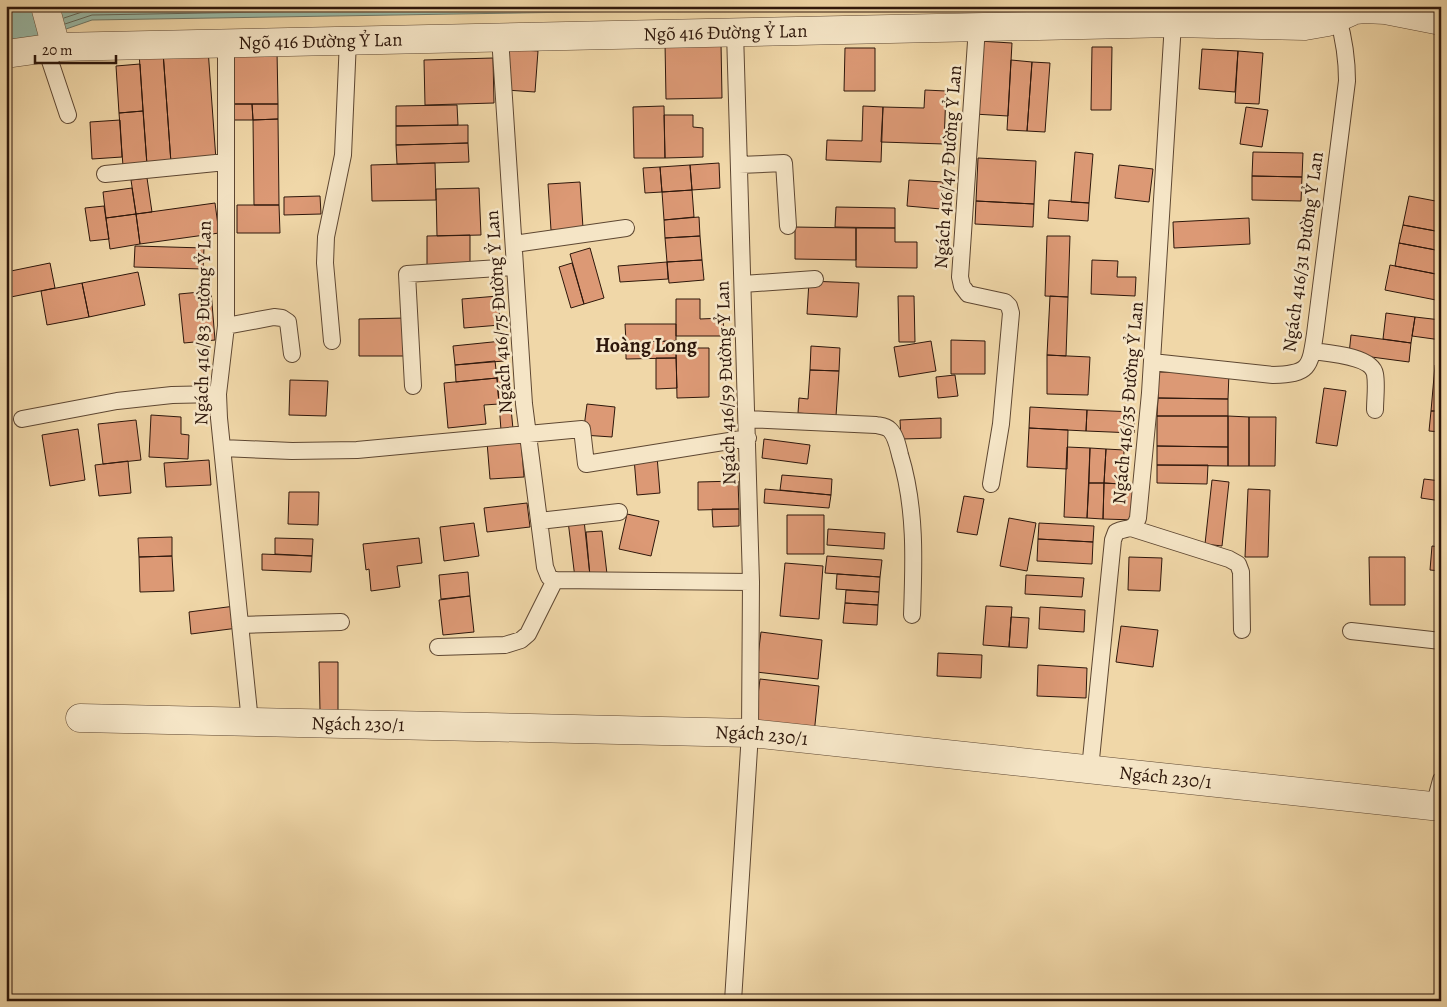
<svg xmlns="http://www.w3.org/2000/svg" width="1447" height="1007" font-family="Alegreya,serif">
<rect width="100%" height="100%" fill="#f0d7a8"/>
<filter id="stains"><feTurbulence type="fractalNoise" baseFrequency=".004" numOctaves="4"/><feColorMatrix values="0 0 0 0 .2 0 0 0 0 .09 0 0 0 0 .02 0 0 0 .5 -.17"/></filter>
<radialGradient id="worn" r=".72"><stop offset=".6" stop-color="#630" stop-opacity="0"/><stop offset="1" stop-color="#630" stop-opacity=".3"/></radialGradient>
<!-- water -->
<path fill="#9abaa7" stroke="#6f7969" d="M6,6H1280L1273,11L699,10L92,20L46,36L6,42Z"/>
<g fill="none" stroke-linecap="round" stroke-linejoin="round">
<!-- shore -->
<path stroke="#646859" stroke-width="1" d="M64,18L91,9L252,6
M65,24L92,15L608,6"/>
</g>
<!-- building -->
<path fill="#dc9975" stroke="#2e170b" d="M978,41L1012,43L1008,116L974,114Z
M665,43H721L722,98L666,99Z
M1092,47H1112L1111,110H1091Z
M845,48H875V91H844Z
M208,49L216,160L171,163L163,52Z
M509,49L538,51L535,92L506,90Z
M1202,49L1238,51L1235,92L1199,89Z
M232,51H277L278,104H233Z
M1238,51L1263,53L1259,104L1235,103Z
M163,52L171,163L147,165L139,53Z
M493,58L494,103L425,105L424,60Z
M1011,60L1032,62L1027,131L1007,130Z
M1032,62L1050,63L1045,132L1027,131Z
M140,64L143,111L119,113L116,66Z
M925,90L946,91L944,144L881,142L883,107L924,108Z
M227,104H252L253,120H228Z
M252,104H278V119L253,120Z
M457,105L458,125L396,126V106Z
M664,106L665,158H634L633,107Z
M863,106L883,107L881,162L826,160L827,140L862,141Z
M1246,107L1268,110L1262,147L1240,144Z
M143,111L147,165L123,166L119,113Z
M664,115H693V127L703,128V157L665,158Z
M278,119L279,205H254L253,120Z
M120,120L122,157L92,159L90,122Z
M468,125V143L396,145V126Z
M468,143L469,162L397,164L396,145Z
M1075,152L1093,154L1089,203L1071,202Z
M1253,152L1303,153L1302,177L1252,176Z
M978,158L1036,161L1034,204L976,201Z
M435,163L436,200L372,201L371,165Z
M719,163L720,188L692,190L690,165Z
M690,165L692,190L662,192L660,167Z
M1119,165L1153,169L1149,202L1115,198Z
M660,167L662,192L645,193L643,168Z
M1252,176L1302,177L1301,201L1252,200Z
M147,178L152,212L136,214L131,180Z
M909,180L943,182L941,209L907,206Z
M580,182L583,228L551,230L548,184Z
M132,188L136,214L106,218L103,192Z
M479,188L481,235L437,236L436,189Z
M692,190L694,217L664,220L662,192Z
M320,196L321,214L284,215V197Z
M1409,196L1441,202V232L1403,225Z
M1049,200L1089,203L1088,221L1048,218Z
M976,201L1034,204L1033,227L975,224Z
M215,203L219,233L140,244L136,214Z
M237,205H279L280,233H237Z
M104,206L109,239L90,241L85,208Z
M836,207L895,208V228L835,227Z
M136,214L140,244L110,249L106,218Z
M699,217L700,236L665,238L664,220Z
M1249,218L1250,244L1174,248L1173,222Z
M1403,225L1441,232V251L1399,243Z
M795,227L856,228V260L795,259Z
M856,228H895V242H917V268L856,267Z
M470,235V268L427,269V236Z
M700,236L702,260L667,262L665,238Z
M1047,236H1070L1068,297L1045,296Z
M1399,243L1441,251V275L1395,266Z
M135,246L204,248L203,269L134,267Z
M590,248L604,298L584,304L570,254Z
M702,260L704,280L669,283L667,262Z
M1092,260L1118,261L1117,277H1136L1135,296L1091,294Z
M667,262L668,279L620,282L618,266Z
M50,263L55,288L6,298V272Z
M572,263L584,304L571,308L559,267Z
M1390,265L1441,275V301L1385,290Z
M138,272L145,305L89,317L82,283Z
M809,281L859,283L857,317L807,314Z
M82,283L89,317L47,325L41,291Z
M211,291L215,340L184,343L179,294Z
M498,296L500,325L464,328L462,299Z
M898,296H914L915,342H899Z
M1050,296L1068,297L1066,356L1047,355Z
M676,299H700V319L723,318L724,336H676Z
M1386,313L1415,317L1411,343L1383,339Z
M1415,317L1441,320V340L1412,336Z
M405,318L406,356H359V319Z
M625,324H676V341L626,342Z
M1351,335L1411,343L1409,362L1349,354Z
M951,340L985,341V374H951Z
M502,341L504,361L455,365L453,346Z
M676,341V358L626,359V342Z
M931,341L936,371L899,377L894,347Z
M1439,345H1441V366L1438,365Z
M811,346L840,348L839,371L810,370Z
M676,348H709V397L677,398Z
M1047,355L1090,357L1088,395L1047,394Z
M656,358H676L677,388L656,389Z
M495,361L497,378L456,382L455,365Z
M1435,365L1441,366V411H1431Z
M810,370L839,371L836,416L798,413L799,398L808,399Z
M1158,372H1229L1228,399L1158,398Z
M955,375L958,396L938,398L936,377Z
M508,377L513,429L501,430L497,378Z
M497,378L499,404L484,405L486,424L448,428L444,383Z
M290,380L328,381L326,416L289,415Z
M1324,388L1346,391L1337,446L1316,443Z
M1158,398L1228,399V416H1157Z
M587,404L615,407L612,437L583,435Z
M1030,407L1087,410L1086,431L1029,428Z
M1087,410L1135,412L1134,433L1086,431Z
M1431,411H1441V432L1429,431Z
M151,415L181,417V434L189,435L188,459L149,457Z
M1157,416H1228V447L1157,446Z
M1228,416L1249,417V466H1228Z
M1249,417H1276L1275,466H1249Z
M941,418V438L901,439L900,420Z
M136,420L141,460L103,464L98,424Z
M1029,428L1068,430L1067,469L1027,467Z
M78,429L85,480L50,486L42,435Z
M764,439L810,445L807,464L762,458Z
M521,440L524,477L490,479L487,442Z
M1157,446L1228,447V466L1157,465Z
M1067,447L1090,448L1087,518L1064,517Z
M1090,448L1106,449L1104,483H1089Z
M1106,449L1124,450L1123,484L1104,483Z
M657,456L660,493L637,495L634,458Z
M209,460L211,485L166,487L164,463Z
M128,461L131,493L99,496L95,465Z
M1157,465H1208L1207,484L1157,483Z
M782,475L832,479L831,495L780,490Z
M1424,479L1441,481V501L1421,498Z
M1212,480L1229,482L1222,546L1205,544Z
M738,481L739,509L698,510V482Z
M1089,483H1104L1103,519L1087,518Z
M1104,483L1137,485L1136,520L1103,519Z
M765,489L831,495L829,508L764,503Z
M1248,489L1270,490L1268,557H1245Z
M289,492H319L318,525L288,524Z
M964,496L984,499L977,535L957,532Z
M527,503L530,527L487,532L484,508Z
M712,509H739V526L713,527Z
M627,514L659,521L651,556L619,549Z
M787,515H824V554H787Z
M1009,518L1036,523L1027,571L1000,566Z
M584,520L590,576L575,578L568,521Z
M474,523L479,556L444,561L440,527Z
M1039,523L1094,526L1093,542L1038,539Z
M828,529L885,533L884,549L827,545Z
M602,531L607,574L590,576L586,532Z
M172,537V556L139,557L138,538Z
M275,538L313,539L312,556L275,554Z
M419,538L422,563L397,566L400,587L371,591L369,569L366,570L363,544Z
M1038,539L1093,542L1092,564L1037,561Z
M1432,546L1441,547V571L1430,570Z
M262,554L312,556L311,572L262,570Z
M172,556L174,591L140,592L139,557Z
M827,556L882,560L880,577L825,573Z
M1129,557L1162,558L1160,591L1128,590Z
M1369,557H1405V605H1370Z
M785,563L823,566L819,619L780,616Z
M468,572L470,596L441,599L439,575Z
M837,574L880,577L879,592L836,589Z
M1026,575L1084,578L1082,597L1025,594Z
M846,590L879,592L878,605L845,603Z
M470,596L474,632L443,635L439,600Z
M845,603L878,605L877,625L843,623Z
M235,606L238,628L191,634L189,612Z
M986,606L1012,607L1009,647L983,645Z
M1040,607L1085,610L1084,632L1039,629Z
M1011,617L1029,618L1027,648L1009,647Z
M1121,626L1158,630L1153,667L1116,662Z
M761,632L822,640L818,679L756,672Z
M938,653L982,655L981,678L937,676Z
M319,662H338V711H320Z
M1038,665L1087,668L1086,698L1037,696Z
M760,679L819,686L814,734L754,727Z"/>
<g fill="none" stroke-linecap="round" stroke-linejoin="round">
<defs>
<path id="service" d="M977,27L960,277L962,286L968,294L1005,302L1009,306L1011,313L1001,424L991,484
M500,37L524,404L545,567L549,577L555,580
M226,43V326L218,394L219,418L250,722
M46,49L68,115
M739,165L784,163L788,226
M105,174L226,162
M514,244L626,228
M743,284L815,279
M226,326L274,317L282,318L288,322L292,354
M332,341L325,263L326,237L343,155L348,40
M1313,351C1328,353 1372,356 1375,374C1377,385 1375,399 1375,410
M1152,362L1273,375C1309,374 1310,368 1315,334L1347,81C1347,59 1344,39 1338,18
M413,386L407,274L515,267
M22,419L117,401L172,395L218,394
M747,419L876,425C881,426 886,426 890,430C896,436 898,447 900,455C916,507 914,561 912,615
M222,448L292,451L357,450L582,429L586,464L748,438
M539,521L619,512
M1131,528L1229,559L1238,564L1241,572L1242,630
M240,625L341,622
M1351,631L1441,641
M438,647L505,645L521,640L528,634L555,580L751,582
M1090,769L1113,540L1116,532C1127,527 1134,531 1138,518L1150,393L1173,23
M1434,806L1441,780
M733,1001L750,733L751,582L735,32"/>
<g id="minor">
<path d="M45,6L56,47"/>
<path id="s1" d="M6,54L56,47L1173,23L1305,26L1328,22L1355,10L1364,9L1385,10L1441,21"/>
<path id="s2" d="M80,718L750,733L1441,807"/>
</g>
</defs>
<!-- service casing -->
<use href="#service" stroke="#5e4732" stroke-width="18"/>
<!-- minor casing -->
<use href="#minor" stroke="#5e4732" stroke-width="29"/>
<!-- service -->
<use href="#service" stroke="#f5e5c6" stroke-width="16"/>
<!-- minor -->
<use href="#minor" stroke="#f5e5c6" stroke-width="28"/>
</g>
<g text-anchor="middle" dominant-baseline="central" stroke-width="5" stroke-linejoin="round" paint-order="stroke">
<!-- street labels -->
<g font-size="19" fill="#2e170b" stroke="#f5e5c6">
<text stroke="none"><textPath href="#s1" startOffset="720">Ngõ 416 Đường Ỷ Lan</textPath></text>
<text stroke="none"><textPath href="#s1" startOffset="315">Ngõ 416 Đường Ỷ Lan</textPath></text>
<text transform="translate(948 167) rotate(-86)">Ngách 416/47 Đường Ỷ Lan</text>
<text transform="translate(1303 252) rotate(-82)">Ngách 416/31 Đường Ỷ Lan</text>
<text transform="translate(499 312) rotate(-94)">Ngách 416/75 Đường Ỷ Lan</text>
<text transform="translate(203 323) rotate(-89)">Ngách 416/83 Đường Ỷ Lan</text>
<text transform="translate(726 383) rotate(-92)">Ngách 416/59 Đường Ỷ Lan</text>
<text transform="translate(1128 403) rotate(-85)">Ngách 416/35 Đường Ỷ Lan</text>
<text stroke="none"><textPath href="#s2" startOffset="278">Ngách 230/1</textPath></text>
<text stroke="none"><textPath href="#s2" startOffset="682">Ngách 230/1</textPath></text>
<text stroke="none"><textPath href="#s2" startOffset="1088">Ngách 230/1</textPath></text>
</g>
<!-- neighbourhood labels -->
<g font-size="20" font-weight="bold" fill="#2e170b" stroke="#f5e5c6">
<text x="646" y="345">Hoàng Long</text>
</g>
</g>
<!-- margin -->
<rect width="1447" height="1007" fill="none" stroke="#f0d7a8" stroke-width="25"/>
<rect x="8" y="8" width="1432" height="992" fill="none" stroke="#2e170b" stroke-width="2.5"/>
<rect x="12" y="12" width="1422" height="982" fill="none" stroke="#2e170b"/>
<!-- scale -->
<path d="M35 55v8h81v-8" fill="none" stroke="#2e170b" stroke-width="2.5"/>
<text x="42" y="55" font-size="15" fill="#2e170b" stroke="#f5e5c6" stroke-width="4" paint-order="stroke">20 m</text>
<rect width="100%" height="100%" filter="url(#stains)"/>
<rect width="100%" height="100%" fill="url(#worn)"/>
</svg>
